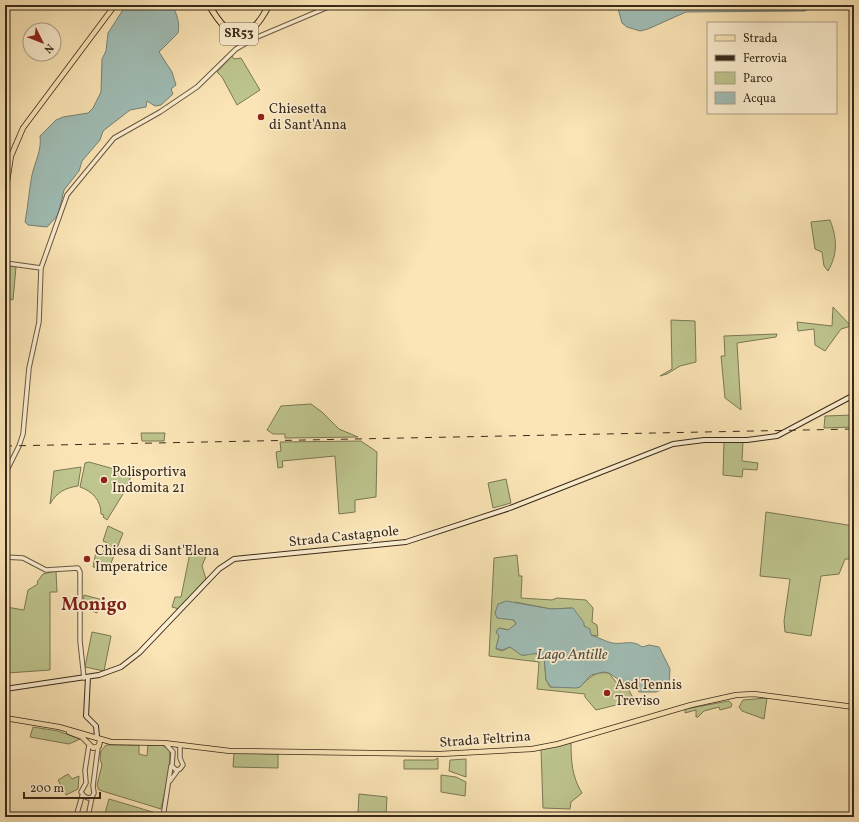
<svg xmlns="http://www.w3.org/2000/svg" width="859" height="822" font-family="Vollkorn,serif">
<rect width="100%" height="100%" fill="#fbe5b6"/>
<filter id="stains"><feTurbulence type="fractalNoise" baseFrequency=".005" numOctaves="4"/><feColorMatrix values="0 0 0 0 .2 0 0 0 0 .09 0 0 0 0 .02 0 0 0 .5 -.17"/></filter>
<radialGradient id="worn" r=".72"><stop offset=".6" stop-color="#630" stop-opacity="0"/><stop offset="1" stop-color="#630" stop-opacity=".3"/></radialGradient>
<!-- green -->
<path fill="#bec58e" stroke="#7b7854" d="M232,56L234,59L241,58L260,90L237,105L222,77L217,72Z
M830,220C837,238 838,254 828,271L824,266L822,252L815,249L811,222Z
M5,265L16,267L13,300L5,298Z
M833,307L851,326L841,329L825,351L815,345L814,329L798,331L797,322L832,326Z
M671,320L695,321L696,362L680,366L667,374L660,376L672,369Z
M777,334L776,337L737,343L741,410L725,398L721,356H725L724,336Z
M311,404L322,412L339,429L358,437L285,438V434H273L267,430L281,406Z
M854,415V427L824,428L825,416Z
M141,433H165L164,441H142Z
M361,441L377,452L376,497L355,500V512L339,514L335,456L282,461L283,467L278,468L276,452L281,451L280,442Z
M743,441L742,461L758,463L757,470L743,469L742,477L723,475L724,442Z
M89,462L132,474L123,494L107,520L103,517L104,515L101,514C101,500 92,491 80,487L85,463Z
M81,467L78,486C65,488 57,492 50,504L54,471Z
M506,479L511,503L493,508L488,483Z
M766,512L854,526V559H845L839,574L821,576L811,636L785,632L784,621L790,579L760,576Z
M108,526L123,533L109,568L93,567L96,552L102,555L108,543L103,541Z
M190,553L206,556L202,566L206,579L179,609L172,607L175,597H181Z
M517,555L519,576H522L521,598L552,600L557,598L586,600L593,608L592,622L597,625L598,636L591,635L572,608L551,609L515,602L509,619L514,620L516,624L509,630L499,628L496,632L499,636L496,649L502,651L510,647L524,656L527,653L540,654L544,656L546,680L550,687H580C590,677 595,671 609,673L615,681L624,689L627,687L636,703L616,705L596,710L585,697V694L537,689L539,662L489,656L494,558Z
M56,571L57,592H50V670L8,673L5,648L6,607L24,610L28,590L38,584L37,582L43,574Z
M84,595L103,600L97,613L83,607Z
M92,632L111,636L104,671L85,667Z
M767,698L764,719L742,711L739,707L743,700Z
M729,701L732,704L731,707L720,710L719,707L704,711L698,717H696V710L685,713V709Z
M33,727L58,731L80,739L69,744L30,737Z
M571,742C571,761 572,777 582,793L571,802L570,809L543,808L541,749Z
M106,745H139V754L147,756L148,745H162L170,750L169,773L161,809L99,790L97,785L102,765L100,759L101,751Z
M234,753L278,754V768L233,767Z
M438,758V769H404V760H434Z
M466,759V777L449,771L450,760Z
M68,774L72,779L79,776L78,789L66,795L58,780Z
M441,775L456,777L466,782L465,796L441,792Z
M359,794L387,797L386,814L358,813Z
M109,799L156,813L155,817H104Z"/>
<!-- water -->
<path fill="#a0bdb5" stroke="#768277" d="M126,5H172C177,14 180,23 178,33L159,52L172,72L176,85L171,89L173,94L161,105L155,106L147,101L146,107L130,110L103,131L100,140L82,161L79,171L64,190L58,215L47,227L28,225L25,222C28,206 29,191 32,175C35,162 42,149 40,136L56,120L63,117L88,113L93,108L101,92L102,59L106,51L108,33Z
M617,5H815L805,11L686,12L648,29L640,31L627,27L622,23Z
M506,601L551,609L573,608L584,623V626L590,629L591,635C598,637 604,641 612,643C622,645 633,639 642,647L649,645L659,647L670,669L669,686L656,692H639L633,684L622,682L609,673L603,672L591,675L580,687L576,688L551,687L546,680L544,656C535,651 529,656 521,655L510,647L502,650L496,648L499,636L496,632L499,628L508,630L516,624L514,620L497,618L495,613L498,604Z"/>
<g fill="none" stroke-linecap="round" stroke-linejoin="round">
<defs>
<path id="tertiary" d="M5,263L41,268
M5,474L19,446L23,434L29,368L39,322L41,268L67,195L114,138L160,112L197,87L236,49L255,38L333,5
M5,557L23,558L46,570L78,568L80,572V641L84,678
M165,743L173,752L172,766L176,770L180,769L183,765L180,758V745
M89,745L85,770L86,783L81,792L84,796L88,798L92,797L94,793L93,786L98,747
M170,781L178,770
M76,817L82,796
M88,817L92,797
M163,817L171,766"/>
<path id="secondary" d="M88,677L86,716L96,726L97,737
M5,689L99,675L121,667L139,653L219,569L234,559L406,542L510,508L673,444L704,440H747L777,436L854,395"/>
<path id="primary" d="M5,195L11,156L23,128L115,5
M5,718L59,727L111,742L164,743L230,751L440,754L532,749L558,744L691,705L736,695L754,694L854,707
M69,732L82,737L93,748L99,746L100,740"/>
<path id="trunk" d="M209,5C230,42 248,46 269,5"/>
</defs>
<!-- tertiary casing -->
<use href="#tertiary" stroke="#695942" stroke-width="5.5"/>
<!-- secondary casing -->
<use href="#secondary" stroke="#382a1b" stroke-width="6"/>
<!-- primary casing -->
<use href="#primary" stroke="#382a1b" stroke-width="6"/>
<!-- trunk casing -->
<use href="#trunk" stroke="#382a1b" stroke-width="7"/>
<!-- tertiary -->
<use href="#tertiary" stroke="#fceed0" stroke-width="3.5"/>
<!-- secondary -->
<use href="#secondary" stroke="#fceed0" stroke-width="4"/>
<!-- primary -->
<use href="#primary" stroke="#fbe5b6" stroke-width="4.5"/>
<!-- trunk -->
<use href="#trunk" stroke="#fbe5b6" stroke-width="5"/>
<!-- rail -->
<path stroke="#382a1b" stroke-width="1" stroke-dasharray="7 7" stroke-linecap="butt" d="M5,14L16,5
M5,446L854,429"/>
</g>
<!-- markers -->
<g fill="#8f2418" stroke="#fceed0" stroke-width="1.5">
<circle cx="261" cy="117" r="4"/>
<circle cx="104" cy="480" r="4"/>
<circle cx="87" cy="559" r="4"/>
<circle cx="607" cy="693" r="4"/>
</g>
<g text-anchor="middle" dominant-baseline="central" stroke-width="3.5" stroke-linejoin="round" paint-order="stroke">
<!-- shield labels -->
<rect fill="#fceed0" stroke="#736551" stroke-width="1" x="220" y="23" width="38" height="22" rx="3"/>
<g font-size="13" font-weight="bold" fill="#382a1b">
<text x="239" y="34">SR53</text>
</g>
<!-- poi labels -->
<g font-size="14" fill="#382a1b" stroke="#fceed0" text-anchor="start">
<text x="269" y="109">Chiesetta<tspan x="269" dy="16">di Sant'Anna</tspan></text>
<text x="112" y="472">Polisportiva<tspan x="112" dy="16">Indomita 21</tspan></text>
<text x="95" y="551">Chiesa di Sant'Elena<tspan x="95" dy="16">Imperatrice</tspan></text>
<text x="615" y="685">Asd Tennis<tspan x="615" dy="16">Treviso</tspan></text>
</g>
<!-- street labels -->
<g font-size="14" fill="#382a1b" stroke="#fceed0">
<text transform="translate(344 537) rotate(-6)">Strada Castagnole</text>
<text transform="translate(485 740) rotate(-4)">Strada Feltrina</text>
</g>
<!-- water labels -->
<g font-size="15" font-style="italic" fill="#524f42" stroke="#fceed0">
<text x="572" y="655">Lago Antille</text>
</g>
<!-- district labels -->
<g font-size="18" font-weight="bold" fill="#7a1f14" stroke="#fceed0">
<text x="94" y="605">Monigo</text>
</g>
</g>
<!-- margin -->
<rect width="859" height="822" fill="none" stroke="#fbe5b6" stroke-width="20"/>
<rect x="6" y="6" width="847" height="810" fill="none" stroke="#382a1b" stroke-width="2"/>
<rect x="10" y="10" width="839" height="802" fill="none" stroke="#382a1b"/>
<!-- legend -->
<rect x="707" y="22" width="130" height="92" fill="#fceed0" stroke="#aea088"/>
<rect x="715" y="35" width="20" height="6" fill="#fbe5b6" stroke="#aea088"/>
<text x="743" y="42" font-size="12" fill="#382a1b">Strada</text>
<rect x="715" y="55" width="20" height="6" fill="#382a1b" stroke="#aea088"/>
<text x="743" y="62" font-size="12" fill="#382a1b">Ferrovia</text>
<rect x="715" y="72" width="20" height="12" fill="#bec58e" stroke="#aea088"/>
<text x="743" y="82" font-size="12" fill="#382a1b">Parco</text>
<rect x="715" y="92" width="20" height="12" fill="#a0bdb5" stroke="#aea088"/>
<text x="743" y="102" font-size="12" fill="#382a1b">Acqua</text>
<!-- north arrow -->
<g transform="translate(42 42) rotate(133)"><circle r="19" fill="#fceed0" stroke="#aea088"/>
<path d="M0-3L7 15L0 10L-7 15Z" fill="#8f2418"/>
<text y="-6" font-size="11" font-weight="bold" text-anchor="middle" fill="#382a1b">N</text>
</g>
<!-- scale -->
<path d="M24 792v6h76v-6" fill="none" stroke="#382a1b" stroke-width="2"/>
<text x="30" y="792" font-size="12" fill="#382a1b" stroke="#fceed0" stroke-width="3" paint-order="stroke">200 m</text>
<rect width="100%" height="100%" filter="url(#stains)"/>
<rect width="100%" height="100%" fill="url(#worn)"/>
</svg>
